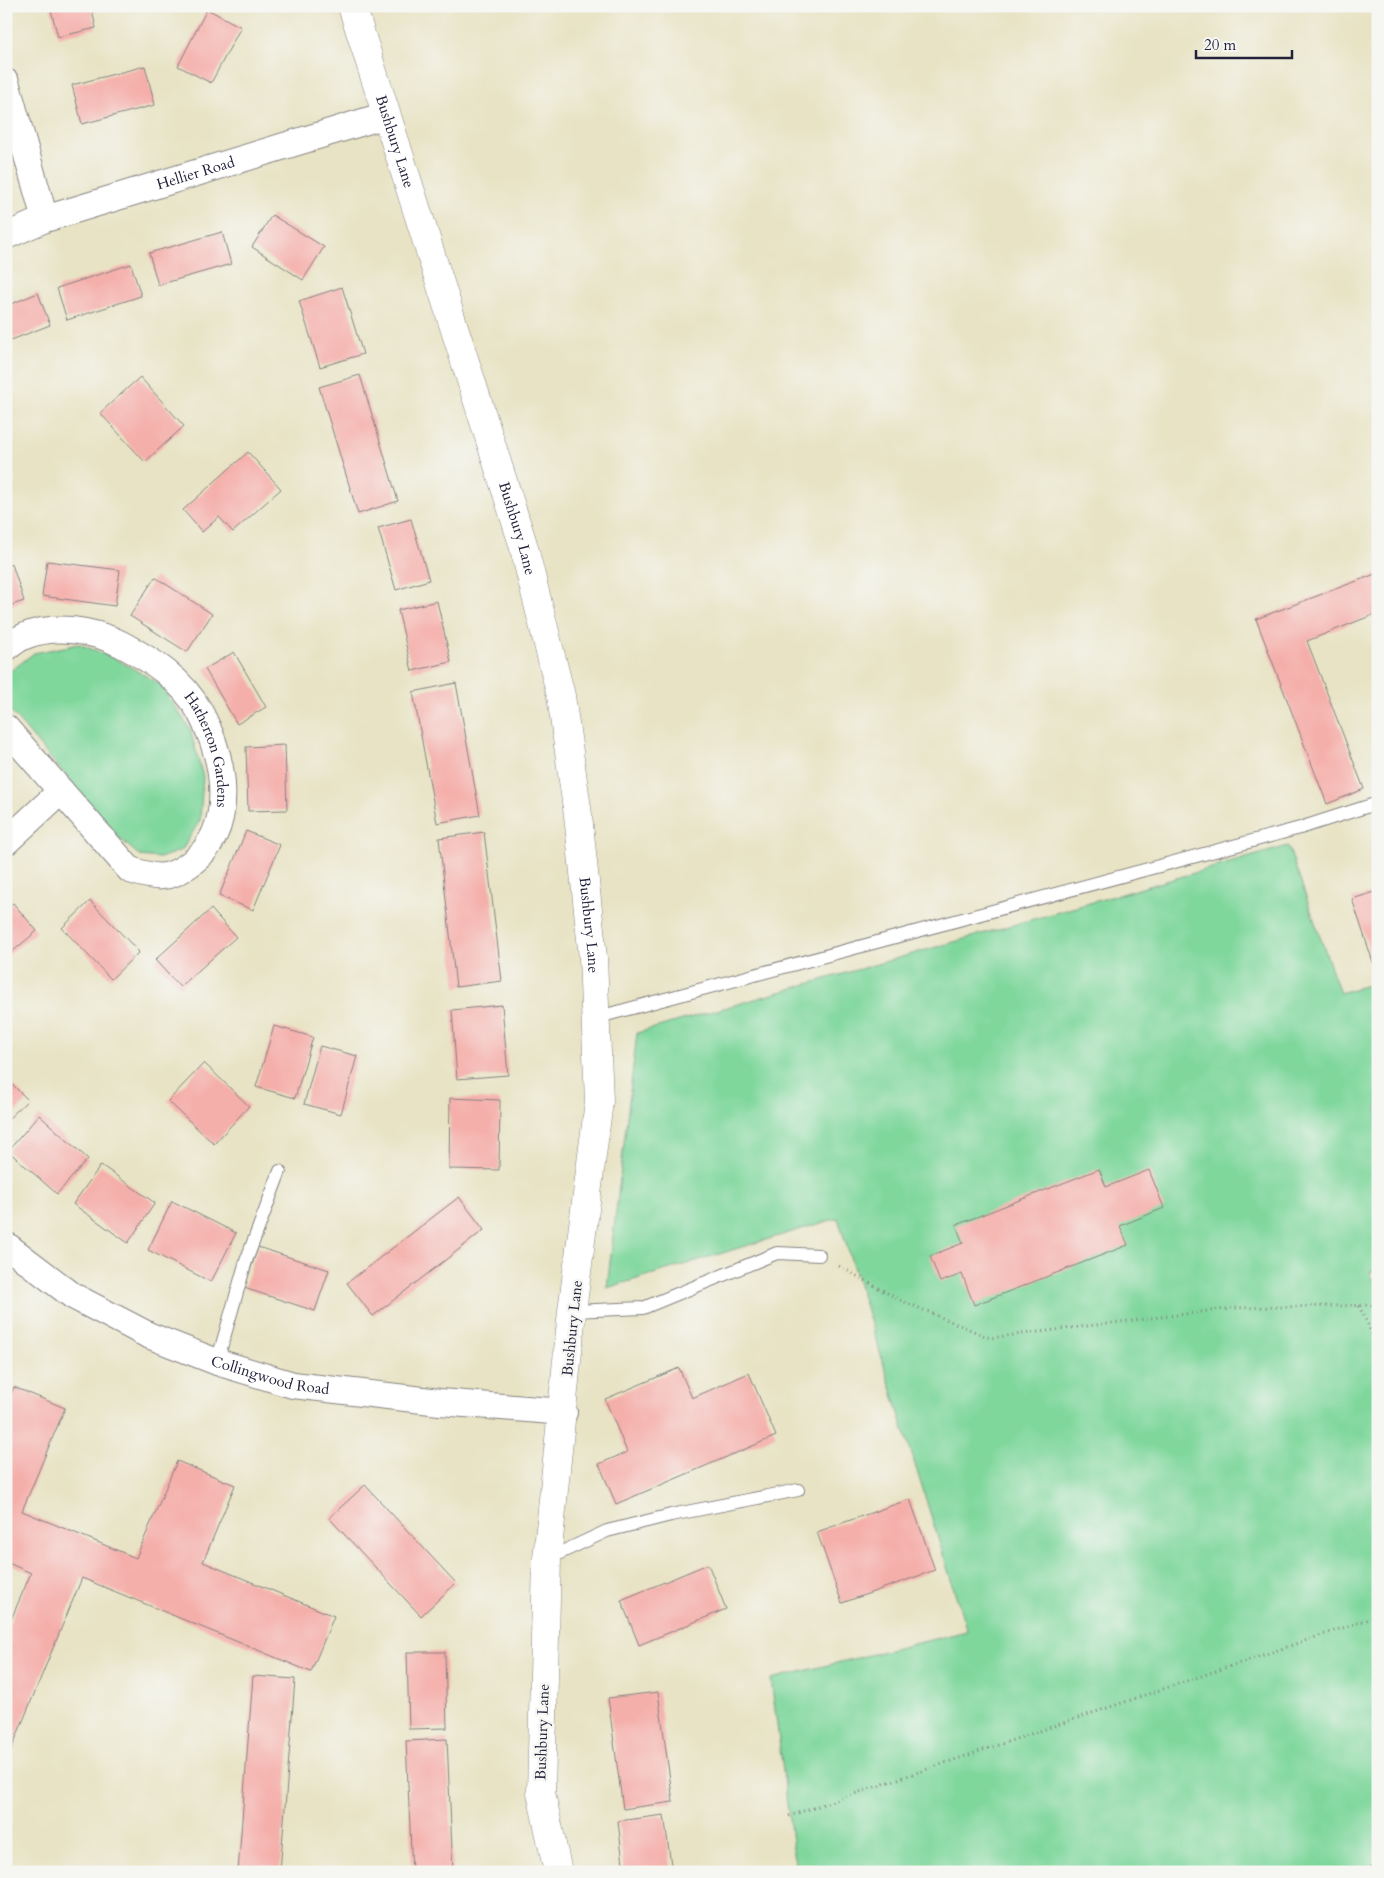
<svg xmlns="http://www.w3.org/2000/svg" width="1384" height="1878" font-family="Cardo,serif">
<rect width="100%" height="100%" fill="#f6f6f2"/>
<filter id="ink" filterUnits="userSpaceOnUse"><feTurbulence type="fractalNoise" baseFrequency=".02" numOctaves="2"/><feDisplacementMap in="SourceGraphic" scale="10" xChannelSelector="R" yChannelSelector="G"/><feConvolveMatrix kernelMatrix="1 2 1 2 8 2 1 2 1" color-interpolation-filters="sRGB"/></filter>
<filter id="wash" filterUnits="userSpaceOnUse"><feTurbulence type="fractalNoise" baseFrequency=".0096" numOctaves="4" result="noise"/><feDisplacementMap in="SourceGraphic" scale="20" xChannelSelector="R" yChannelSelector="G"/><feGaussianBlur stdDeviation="1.12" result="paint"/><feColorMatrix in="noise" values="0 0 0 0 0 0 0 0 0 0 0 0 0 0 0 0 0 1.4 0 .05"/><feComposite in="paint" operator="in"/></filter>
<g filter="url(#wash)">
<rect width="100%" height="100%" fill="#e8e3c4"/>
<!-- green -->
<path fill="#7fd79c" stroke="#507c6c" d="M79,644L116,659L160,684L190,729L203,777L200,820L182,850L160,858L140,856L118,837L6,706L8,673L34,653Z
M1288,846L1340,993L1378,982V1269L1370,1272L1378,1289V1872H796L771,1679L967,1631L838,1218L607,1288L637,1033Z"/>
<g id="blocks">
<!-- building -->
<path fill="#f5afaa" d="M50,6H91L96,28L58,37Z
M207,9L241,27L211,83L178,66Z
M145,66L155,105L82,124L72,85Z
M272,215L324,247L303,280L252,247Z
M222,232L231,264L158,285L149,253Z
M131,264L141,296L67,320L57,288Z
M342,287L363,354L320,367L299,301Z
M38,293L50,325L6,342V306Z
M360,375L398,501L358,514L319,387Z
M140,377L184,426L145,462L100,413Z
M248,452L281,489L233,532L219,517L202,532L183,510Z
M411,519L429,580L396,590L378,528Z
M47,561L120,570L115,606L42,596Z
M12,564L24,601L6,607V566Z
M1378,573V613L1307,641L1364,789L1327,804L1256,619Z
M155,577L212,614L187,652L130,616Z
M437,601L451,662L412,671L398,610Z
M234,652L266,707L237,724L205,669Z
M456,683L480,815L437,823L413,692Z
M285,745L287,810L248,811L246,747Z
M246,831L280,845L253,910L219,896Z
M484,832L502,981L456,987L439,838Z
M1378,891V967L1375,968L1352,899Z
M90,901L139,952L111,979L62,928Z
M13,903L37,931L6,957V908Z
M211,909L236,937L180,987L155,960Z
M502,1005L508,1075L457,1079L452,1010Z
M274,1026L313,1037L295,1098L256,1087Z
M320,1046L357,1056L341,1114L304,1104Z
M204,1063L249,1106L214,1144L168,1101Z
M6,1078L28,1100L6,1121Z
M450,1098L500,1100L499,1170L449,1169Z
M39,1115L88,1159L57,1194L8,1151Z
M101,1165L155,1203L128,1243L73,1204Z
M1099,1169L1106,1187L1149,1170L1164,1208L1120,1226L1128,1245L974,1305L962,1274L940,1282L930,1256L963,1243L956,1225Z
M459,1197L484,1230L373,1316L347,1283Z
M172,1201L236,1233L211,1282L148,1250Z
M258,1247L329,1270L315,1311L244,1288Z
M679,1368L692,1398L749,1373L776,1436L616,1504L599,1464L627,1452L605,1399Z
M14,1387L65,1408L22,1511L136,1558L177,1461L235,1485L203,1562L334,1616L311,1672L82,1578L6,1762V1631L31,1573L6,1562V1406Z
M365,1485L456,1583L421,1616L329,1518Z
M910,1499L935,1570L842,1603L817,1532Z
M708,1564L726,1609L639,1645L621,1600Z
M407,1652H445L447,1728L409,1729Z
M253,1676L295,1679L280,1872H238Z
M658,1692L673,1802L623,1809L608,1698Z
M447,1739L453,1872H412L406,1741Z
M664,1815L672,1872H624L618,1821Z"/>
</g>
</g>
<g filter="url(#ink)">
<use href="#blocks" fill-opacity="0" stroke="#858280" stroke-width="1"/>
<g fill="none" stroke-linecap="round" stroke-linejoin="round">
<defs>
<path id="lane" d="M595,1018L1300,828L1378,803
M572,1311L643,1308L777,1253L819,1255
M217,1362L246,1261L280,1171
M547,1559L607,1531L671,1515L798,1490"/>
<g id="street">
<path d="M6,82L45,219"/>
<path id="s1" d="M6,236L45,219L386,115"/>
<path id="s2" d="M6,648C12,644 19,638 25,636C55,624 93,630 121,644C153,661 182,679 200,712C225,759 238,829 190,864C167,881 155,878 130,870L6,728"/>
<path d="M6,842L61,791"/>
<path id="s3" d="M6,1245L73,1296L148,1335L217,1362L293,1385L440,1402L564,1412"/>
</g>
<g id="secondary">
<path id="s4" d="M352,6L523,544L561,696L578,815L593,958L599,1101L572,1311L547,1559L541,1793L558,1872"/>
</g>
</defs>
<!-- lane casing -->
<use href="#lane" stroke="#858280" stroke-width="14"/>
<!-- street casing -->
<use href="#street" stroke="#858280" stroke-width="28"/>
<!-- secondary casing -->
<use href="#secondary" stroke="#858280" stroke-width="29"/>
<!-- path -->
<path stroke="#858280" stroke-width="3" stroke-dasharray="1 4" stroke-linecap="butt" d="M839,1266L900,1300L990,1338L1234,1308L1378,1305
M1359,1306L1378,1346
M789,1816L1378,1616
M1362,1872L1378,1864"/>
<!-- lane -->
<use href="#lane" stroke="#fff" stroke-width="12"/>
<!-- street -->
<use href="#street" stroke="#fff" stroke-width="26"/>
<!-- secondary -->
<use href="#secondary" stroke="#fff" stroke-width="28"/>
</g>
</g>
<g text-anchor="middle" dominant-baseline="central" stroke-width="5" stroke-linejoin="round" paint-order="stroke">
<!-- street labels -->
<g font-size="15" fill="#22223b" stroke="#f6f6f2">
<text stroke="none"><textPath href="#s4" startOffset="142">Bushbury Lane</textPath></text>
<text stroke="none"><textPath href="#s1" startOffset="200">Hellier Road</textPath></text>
<text stroke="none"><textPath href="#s4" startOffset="548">Bushbury Lane</textPath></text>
<text stroke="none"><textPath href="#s2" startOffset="266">Hatherton Gardens</textPath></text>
<text stroke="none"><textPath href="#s4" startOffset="952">Bushbury Lane</textPath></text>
<text transform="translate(572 1328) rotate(-84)">Bushbury Lane</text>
<text stroke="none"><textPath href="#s3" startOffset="298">Collingwood Road</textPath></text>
<text transform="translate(542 1732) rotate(-88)">Bushbury Lane</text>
</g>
</g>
<!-- margin -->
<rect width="1384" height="1878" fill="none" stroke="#f6f6f2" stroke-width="25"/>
<!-- scale -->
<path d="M1196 50v8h96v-8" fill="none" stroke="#22223b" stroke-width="2.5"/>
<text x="1204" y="50" font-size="15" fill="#22223b" stroke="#f6f6f2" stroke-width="4" paint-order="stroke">20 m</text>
</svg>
